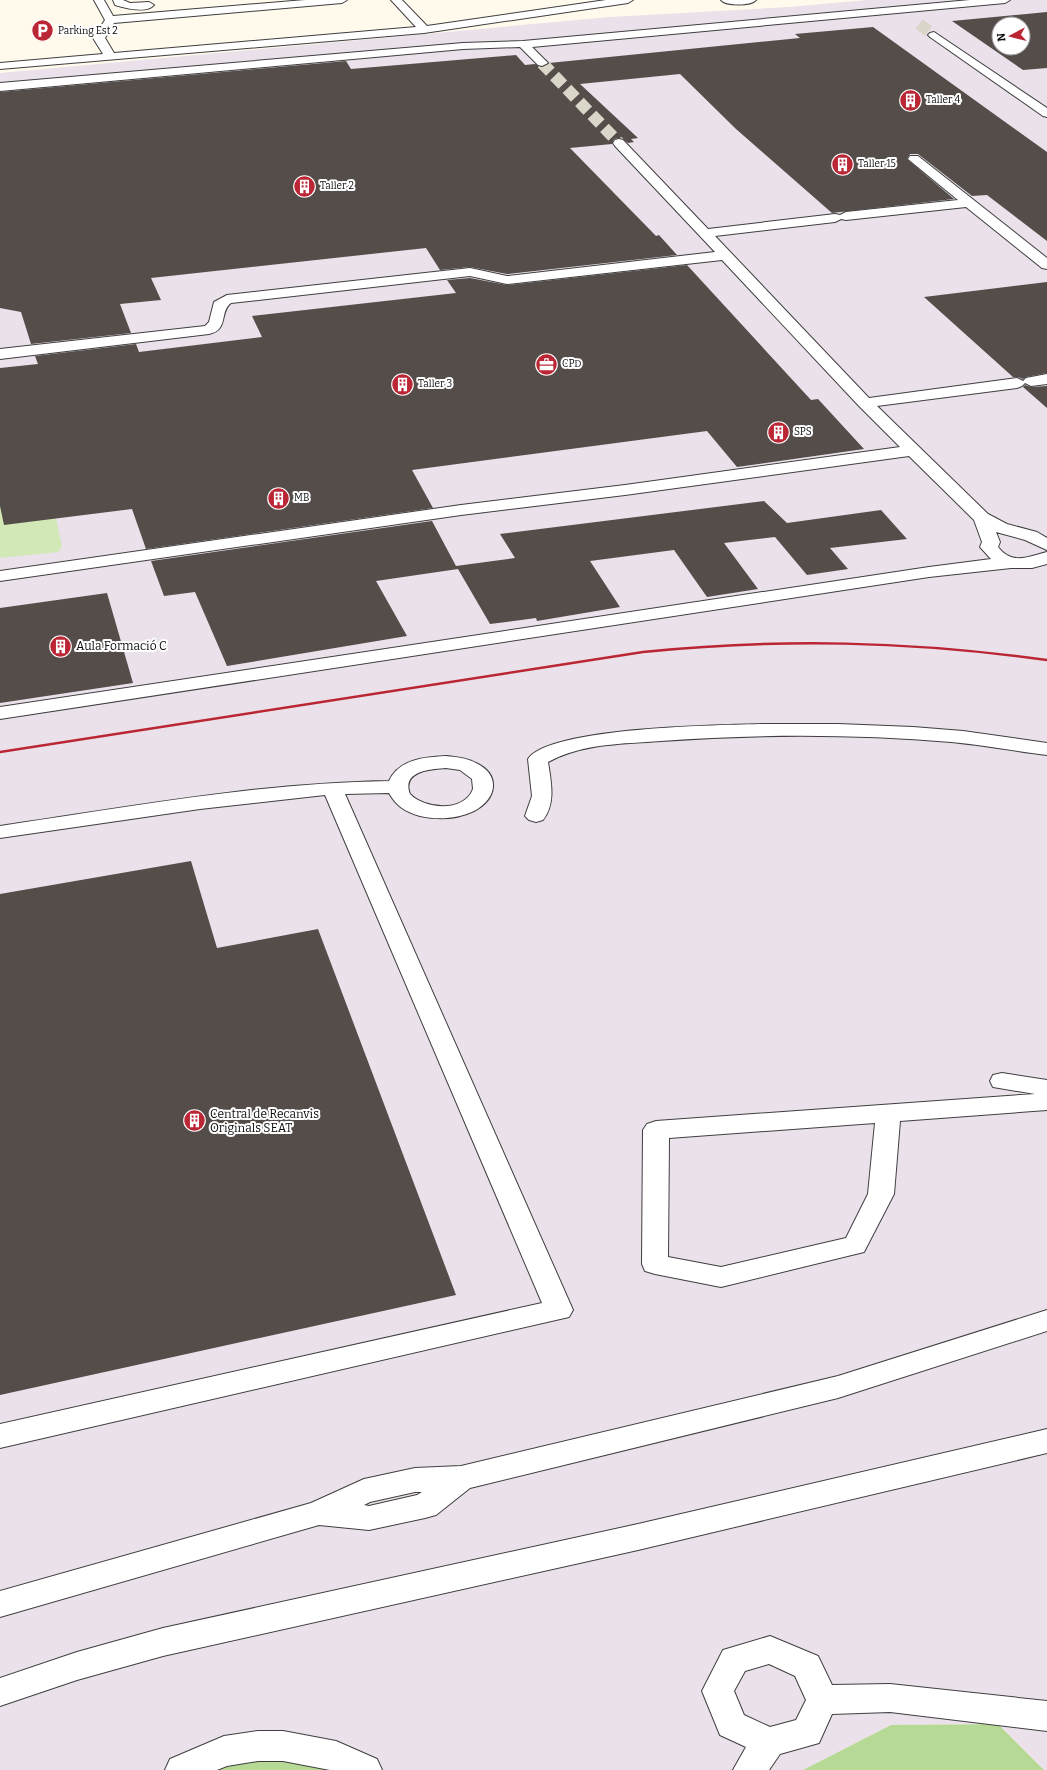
<svg xmlns="http://www.w3.org/2000/svg" width="1047" height="1770" font-family="Bitter,serif">
<rect width="100%" height="100%" fill="#fffaec"/>
<!-- industrial -->
<path fill="#eae1eb" fill-rule="evenodd" d="M867,0H1047V1770H1044L998,1724L891,1725L803,1770H0V73L610,17L789,7ZM999,24H1023V48H999Z"/>
<!-- green -->
<path fill="#d3e8b7" d="M0,506L56,518L62,546L58,552L0,558Z"/>
<!-- forest -->
<path fill="#b7d996" d="M998,1724L1044,1770H803L891,1725Z
M338,1754L366,1770H205L247,1758Z"/>
<!-- building -->
<path fill="#554d49" fill-rule="evenodd" d="M1047,12V68L1023,70L952,21ZM999,24H1023V48H999Z
M873,27L1047,152V241L987,195L972,196L918,154H910L907,159L954,199L832,213L736,129L680,74L580,84L638,138L631,139L634,142L628,143L623,139L619,138L614,139L612,144L570,148L656,236L659,235L677,255L507,274L470,267L440,270L426,248L151,278L161,300L120,304L131,333L31,344L21,312L0,308V92L346,61L351,69L516,55L525,65L535,64L542,67L549,63L800,38L795,34Z
M687,265L811,400L818,399L864,449L737,467L707,431L412,470L433,508L146,549L132,509L4,525L0,506V368L38,364L35,356L136,344L139,352L262,337L252,316L456,293L447,280L470,278L507,285Z
M1047,282V373L1026,377L1023,379L1018,377H1013L924,297Z
M1025,385L1031,387L1047,386V408L1023,387Z
M764,501L787,523L881,510L907,539L830,548L848,569L807,575L775,537L724,543L758,589L707,597L674,550L590,561L620,607L537,621L536,618L490,624L458,569L376,581L407,636L227,666L195,592L164,596L151,561L432,521L456,566L515,558L500,534Z
M107,593L133,683L0,703V608Z
M191,861L217,948L318,929L456,1295L0,1395V894Z"/>
<g fill="none" stroke-linecap="round" stroke-linejoin="round">
<!-- minor-tunnel -->
<path stroke="#dbd6ca" stroke-width="12" stroke-dasharray="12 6" stroke-linecap="butt" d="M919,24L934,35
M542,63L619,143"/>
<defs>
<path id="minor" d="M94,0H104L113,16L305,0H347L342,3L114,23L105,38L114,53L416,27L391,0H402L427,26L606,0H633L628,3L424,33L0,69V63L103,54L93,38L105,20Z
M113,0H123L130,3L149,2L154,5C146,14 125,8 115,5Z
M721,0H756C751,6 726,6 721,0Z
M970,0H1010L1005,3L532,47L548,63L542,66L538,65L520,47L463,49L0,91V83L463,43L523,41Z
M934,32L1047,108V117L1043,116L930,37L928,35L930,33Z
M619,139L623,140L708,229L835,214L840,215L846,212L958,200L908,159L910,156H918L1047,258V269L1042,268L966,207L846,220L841,219L835,222L715,236L869,398L1017,378L1023,381L1026,378L1047,374V384L1031,386L1025,383L1022,386L1017,388L877,406L988,514L1007,524L1037,532L1047,538V550L1025,540L996,532L1000,542L998,547C1013,566 1029,556 1047,552V564L1032,568H1011L929,577L0,719V707L929,567L991,559L980,547L982,542L974,520L909,456L625,495L461,515L0,581V571L461,505L625,485L900,447L859,406L722,260L507,284L470,276L231,303C219,312 229,330 209,334L0,359V349L205,326L209,322L214,302L227,295L470,268L507,276L715,252L615,146L613,143L615,140Z
M763,724H838L913,727L963,731L1047,743V755C1015,751 983,745 951,742C855,734 757,734 661,741C623,744 583,743 548,762C551,782 556,803 543,820L536,822L529,820L525,816L532,796L528,759C550,727 721,725 763,724Z
M446,756C456,757 467,758 476,763C501,775 497,799 474,811C457,819 438,820 420,816C406,812 396,806 389,793L345,794L573,1310L569,1317L0,1448V1424L542,1303L325,795L200,809L0,838V826C129,807 258,783 389,781C399,759 425,757 446,756ZM446,768L460,770L472,779L473,789C464,813 424,809 410,794C401,771 431,769 446,768Z
M1002,1073L1047,1080V1110L900,1121L894,1194L864,1252L721,1287L655,1274L645,1271L642,1264L643,1130L647,1124L656,1121L1035,1094L993,1087L990,1081L993,1075ZM875,1123L868,1194L846,1238L721,1267L668,1257L669,1138Z
M1047,1310V1331L838,1398L470,1488L436,1515L425,1518L369,1530L319,1525L0,1617V1591L311,1503L364,1479L415,1468L461,1466L838,1376ZM415,1492H422L417,1495L369,1506L364,1505L370,1502Z
M1047,1429V1453L638,1550L163,1656L77,1680L0,1706V1678L77,1652L163,1628L638,1524Z
M770,1636L818,1656L832,1685L890,1684L1047,1701V1731L890,1712L832,1714L819,1743L780,1754L769,1770H733L746,1747L720,1735L702,1691L723,1650ZM769,1664L795,1676L806,1700L796,1720L770,1727L744,1715L734,1691L745,1671Z
M258,1731H283L336,1741L377,1759L382,1770H330L283,1761H258L227,1766L217,1770H165L170,1759L224,1736Z"/>
</defs>
<!-- minor casing -->
<use href="#minor" stroke="#3f3f3f" stroke-width="2"/>
<!-- minor -->
<use href="#minor" fill="#fff" fill-rule="evenodd"/>
<!-- rail -->
<path stroke="#bb2634" stroke-width="2.5" d="M0,752L643,652C782,638 908,641 1047,660"/>
</g>
<!-- icons -->
<defs>
<symbol id="parking-disc" viewBox="-11 -11 22 22"><circle r="9.5" fill="#bb2634" stroke="#fff"/><path d="M-3.5-5.5H1a3.5 3.5 0 0 1 0 7H-1V5.5H-3.5ZM-1-3.4V-.6H.8a1.4 1.4 0 0 0 0-2.8Z" fill="#fff"/></symbol>
<symbol id="building-disc" viewBox="-11 -11 22 22"><circle r="9.5" fill="#bb2634" stroke="#fff"/><path d="M-4-6H4V6H1V3H-1V6H-4ZM-2.5-4.3h1.7v1.8h-1.7ZM.8-4.3h1.7v1.8H.8ZM-2.5-1h1.7V.8h-1.7ZM.8-1h1.7V.8H.8Z" fill="#fff"/></symbol>
<symbol id="office-disc" viewBox="-11 -11 22 22"><circle r="9.5" fill="#bb2634" stroke="#fff"/><path d="M-6-3h4V-5.5h4V-3h4V5H-6ZM-1-4.5V-3h2v-1.5ZM-6 0V1H6V0Z" fill="#fff"/></symbol>
</defs>
<g fill-rule="evenodd">
<use href="#parking-disc" x="30" y="18" width="25" height="25"/>
<use href="#building-disc" x="898" y="88" width="25" height="25"/>
<use href="#building-disc" x="830" y="152" width="25" height="25"/>
<use href="#building-disc" x="292" y="174" width="25" height="25"/>
<use href="#office-disc" x="534" y="352" width="25" height="25"/>
<use href="#building-disc" x="390" y="372" width="25" height="25"/>
<use href="#building-disc" x="766" y="420" width="25" height="25"/>
<use href="#building-disc" x="266" y="486" width="25" height="25"/>
<use href="#building-disc" x="48" y="634" width="25" height="25"/>
<use href="#building-disc" x="182" y="1108" width="25" height="25"/>
</g>
<g text-anchor="middle" dominant-baseline="central" stroke-width="4" stroke-linejoin="round" paint-order="stroke">
<!-- far-poi labels -->
<g font-size="10" fill="#0c0c0c" stroke="#fff" text-anchor="start">
<text x="58" y="31">Parking Est 2</text>
<text x="926" y="100">Taller 4</text>
<text x="858" y="164">Taller 15</text>
<text x="320" y="186">Taller 2</text>
<text x="562" y="364">CPD</text>
<text x="418" y="384">Taller 3</text>
<text x="794" y="432">SPS</text>
<text x="294" y="498">MB</text>
</g>
<!-- poi labels -->
<g font-size="12" fill="#0c0c0c" stroke="#fff" text-anchor="start">
<text x="76" y="646">Aula Formació C</text>
<text x="210" y="1114">Central de Recanvis<tspan x="210" dy="14">Originals SEAT</tspan></text>
</g>
</g>
<!-- north arrow -->
<g transform="translate(1011 36) rotate(263)"><circle r="19" fill="#ffffff" stroke="#9e9e9e"/>
<path d="M0-3L7 15L0 10L-7 15Z" fill="#bb2634"/>
<text y="-6" font-size="11" font-weight="bold" text-anchor="middle" fill="#0c0c0c">N</text>
</g>
</svg>
